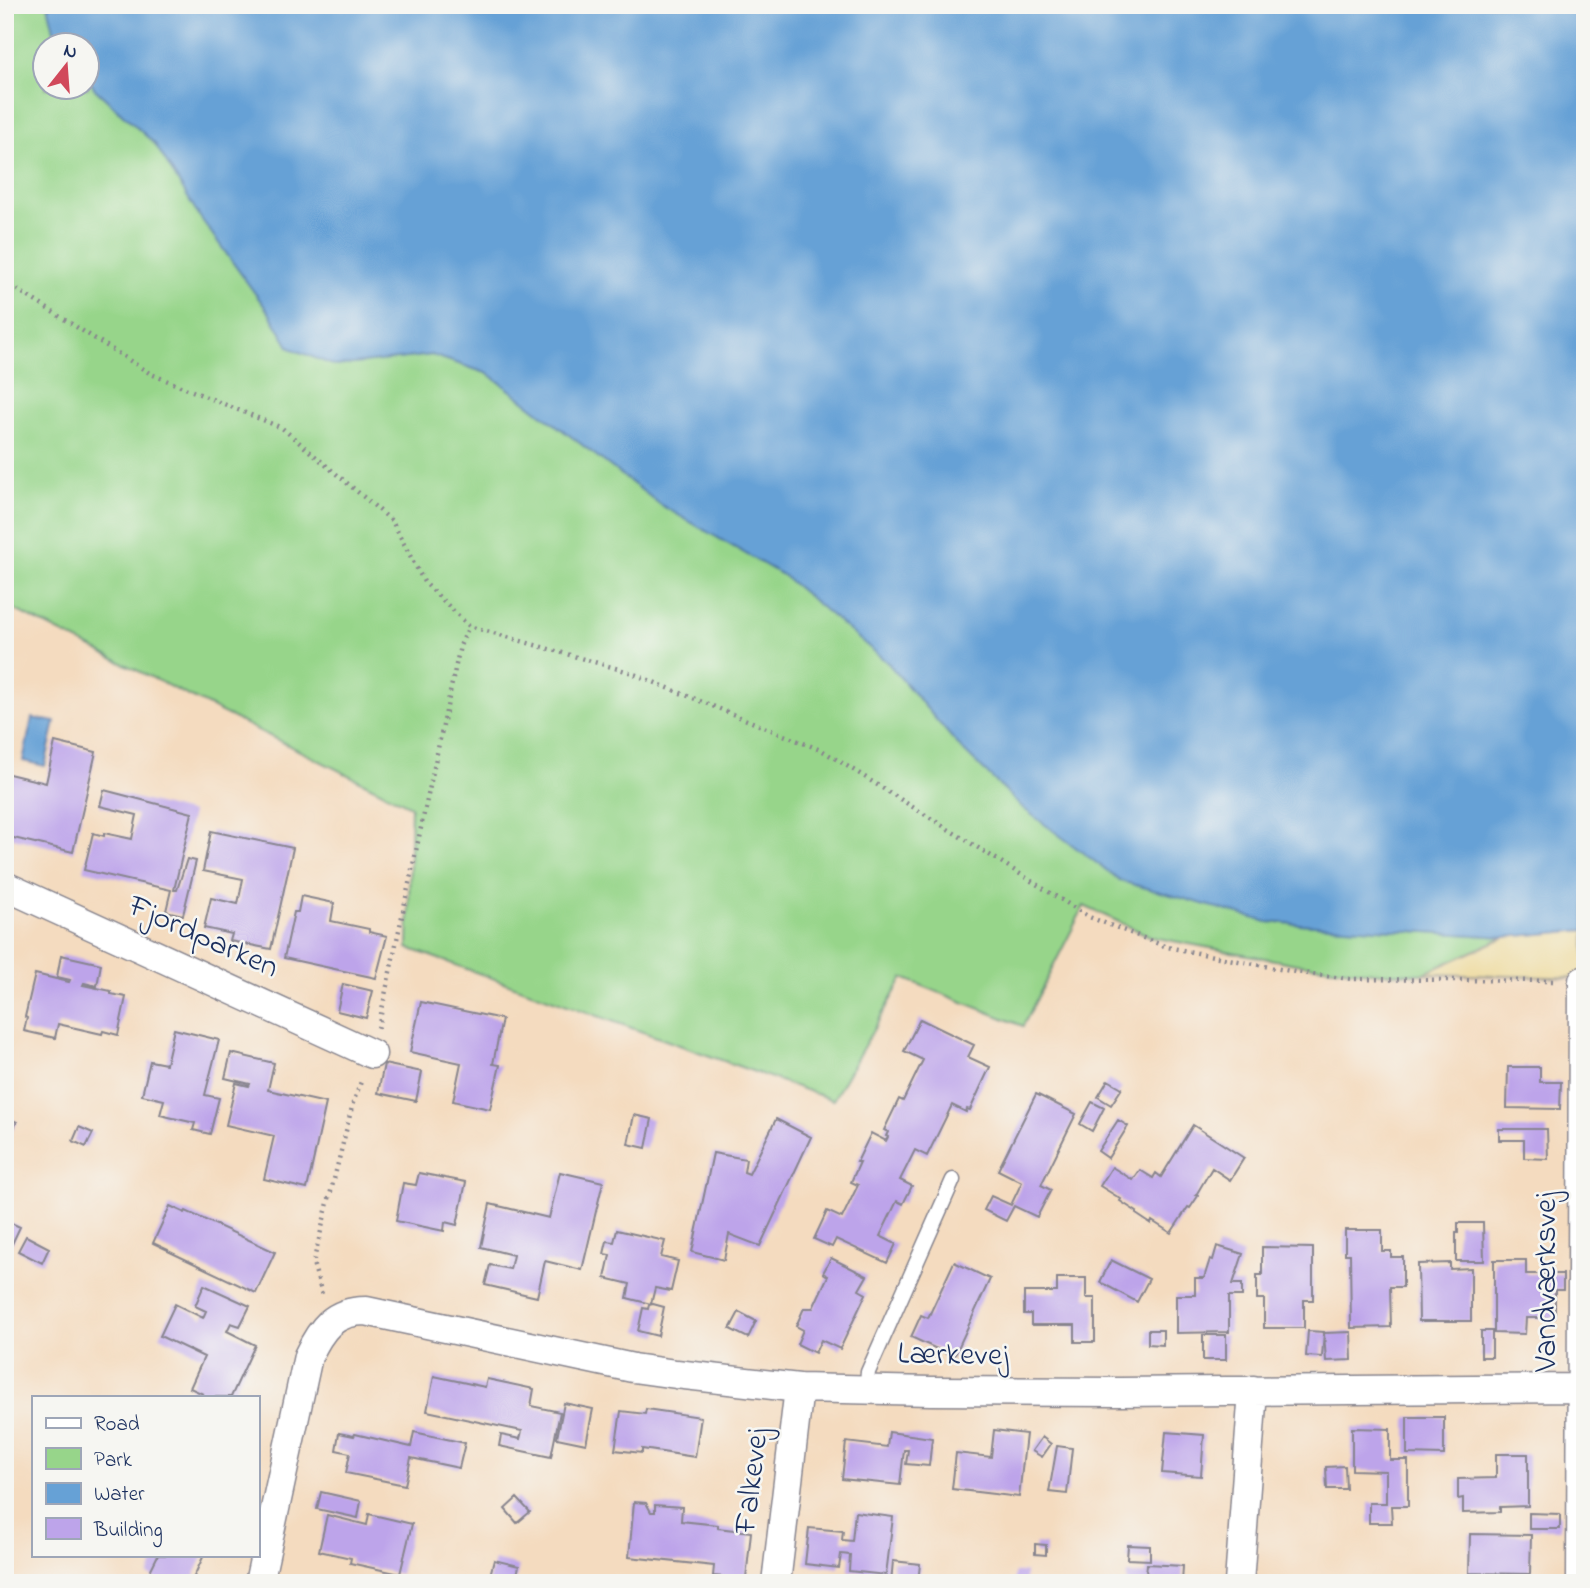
<svg xmlns="http://www.w3.org/2000/svg" width="1590" height="1588" font-family="'Indie Flower',sans-serif">
<rect width="100%" height="100%" fill="#f6f6f2"/>
<filter id="ink" filterUnits="userSpaceOnUse"><feTurbulence type="fractalNoise" baseFrequency=".0143" numOctaves="2"/><feDisplacementMap in="SourceGraphic" scale="14" xChannelSelector="R" yChannelSelector="G"/><feConvolveMatrix kernelMatrix="1 2 1 2 8 2 1 2 1" color-interpolation-filters="sRGB"/></filter>
<filter id="wash" filterUnits="userSpaceOnUse"><feTurbulence type="fractalNoise" baseFrequency=".00686" numOctaves="4" result="noise"/><feDisplacementMap in="SourceGraphic" scale="28" xChannelSelector="R" yChannelSelector="G"/><feGaussianBlur stdDeviation="1.57" result="paint"/><feColorMatrix in="noise" values="0 0 0 0 0 0 0 0 0 0 0 0 0 0 0 0 0 1.4 0 .05"/><feComposite in="paint" operator="in"/></filter>
<g filter="url(#wash)">
<rect width="100%" height="100%" fill="#f4dbbf"/>
<!-- green -->
<path fill="#97d58a" stroke="#598274" stroke-width="2" d="M5,5H48L54,30L65,45L46,46V88H88V78L95,89L155,144L200,217L270,314L290,348L335,366L432,355L489,374L661,505L784,576L888,663L958,745L1024,809L1267,922L1505,937L1423,974L1382,973L1296,964L1152,937L1084,906L1023,1026L903,978L833,1100L408,948L411,806L5,605Z"/>
<!-- sand -->
<path fill="#eeda9e" stroke="#84847e" stroke-width="2" d="M1585,930V978L1423,974L1505,937Z"/>
<!-- water -->
<path fill="#66a1d6" stroke="#40689a" stroke-width="2" d="M48,5H1585V930L1505,937L1267,922L1121,881L1024,809L958,745L888,663L784,576L661,505L489,374L432,355L335,366L290,348L270,314L200,217L155,144L95,89L88,78V46L65,45L54,30Z
M32,718L55,722L45,766L23,761Z"/>
<g id="blocks">
<!-- building -->
<path fill="#bda4ea" d="M55,742L96,752L73,852L5,836V773L46,783Z
M104,790L192,813L174,890H177L187,859L196,861L183,915L166,911L171,890L84,870L93,833L104,836V833L132,839L137,815L100,806Z
M211,831L293,848L271,949L230,941L232,934L204,928L211,898L238,904L243,879L203,871Z
M301,896L334,903L331,921L369,929V932L387,936L376,978L284,958L294,912H298Z
M61,955L101,964L97,986L84,983L83,985L111,991V994L126,997L118,1035L103,1031L102,1034L58,1024L55,1038L24,1031L27,1018L25,1017L35,974L69,982L70,980L57,977Z
M343,984L373,991L366,1018L337,1011Z
M421,1002L502,1019L493,1064L500,1065L490,1109L453,1101L461,1063L410,1052Z
M920,1019L974,1045L968,1057L990,1067L970,1110L967,1109L966,1112L952,1105L927,1156L915,1150L900,1180L912,1186L903,1204L897,1201L880,1236L896,1244L887,1263L836,1239L832,1247L814,1239L827,1211L842,1218L858,1185L851,1182L860,1162H857L871,1133L886,1141L888,1137L886,1136L888,1132L884,1130L899,1099L903,1101L923,1060L904,1051Z
M174,1029L219,1040L205,1095L219,1098L210,1134L193,1130L195,1123L160,1115L164,1100L142,1095L150,1061L166,1064Z
M231,1053L274,1063L268,1090L326,1103L307,1189L264,1179L274,1136L226,1125L236,1083L249,1086L250,1084L225,1078Z
M384,1064L422,1072L416,1101L378,1093Z
M1508,1067H1540V1082H1561L1560,1109L1507,1108Z
M1108,1080L1122,1088L1111,1105L1098,1097Z
M1036,1094L1076,1114L1041,1185L1051,1190L1037,1217L1014,1206L1006,1221L984,1210L991,1196L1011,1205L1022,1182L998,1170Z
M1092,1102L1104,1108L1092,1131L1080,1124Z
M634,1115L652,1119L646,1148L628,1144Z
M5,1117L17,1122L9,1137L5,1135Z
M776,1119L811,1137L760,1246L729,1234L724,1260L692,1252L713,1153L746,1159L744,1172L749,1174Z
M1118,1120L1128,1126L1108,1158L1098,1151Z
M1193,1125L1244,1158L1230,1180L1212,1168L1196,1195L1198,1196L1190,1208L1188,1207L1171,1233L1152,1221L1151,1224L1136,1214L1137,1212L1120,1201L1121,1199L1100,1186L1112,1167L1133,1180L1140,1170L1153,1178L1156,1173L1161,1177Z
M79,1127L93,1133L86,1147L73,1141Z
M1499,1129H1547L1548,1159L1524,1158V1140H1499Z
M560,1172L603,1182L582,1270L545,1261L537,1297L485,1285L490,1265L510,1269L513,1255L481,1247L490,1204L549,1218Z
M419,1173L466,1182L457,1225L445,1222L444,1231L396,1221L403,1183L416,1185Z
M170,1206L185,1213L186,1211L275,1252L256,1293L168,1251V1250L153,1243Z
M5,1220L20,1227L12,1244L5,1241Z
M1458,1223H1483L1484,1261H1456V1233H1458Z
M617,1230L665,1241L661,1257L678,1261L671,1291L655,1288L651,1304L627,1298L630,1284L605,1278L610,1255L604,1254L607,1241L614,1242Z
M1345,1230H1382V1251H1391V1257H1403V1287H1390L1391,1327L1351,1328L1350,1254H1345Z
M26,1236L49,1248L42,1263L18,1251Z
M1217,1246L1243,1254L1233,1284H1242V1296H1229V1332L1176,1333V1295H1195V1278H1204L1210,1259L1213,1260Z
M1262,1247L1313,1248V1300H1304V1328H1264V1299H1257V1275H1262Z
M831,1258L867,1276L859,1290L866,1294L840,1349L821,1340L815,1353L797,1344L803,1330L796,1326L804,1308H813L828,1276L823,1273Z
M1111,1260L1149,1279L1137,1302L1100,1282Z
M1494,1260H1526V1274H1563V1290H1555V1318H1526L1525,1334L1494,1333Z
M954,1262L990,1279L954,1357L911,1337L921,1315L928,1318Z
M1450,1263V1269L1471,1268V1321H1419L1418,1264Z
M1057,1278H1086V1298H1095V1342H1075V1325H1031V1314H1024V1292H1057Z
M204,1285L250,1306L240,1326L231,1323L227,1331L255,1345L231,1397H201L203,1394L190,1388L204,1357L160,1336L175,1304L203,1318L206,1311L195,1306Z
M653,1304L664,1307L658,1336L638,1331L643,1308L648,1309L649,1305Z
M739,1312L756,1321L748,1338L730,1329Z
M1148,1330H1163V1345L1148,1344Z
M1308,1331L1324,1332L1322,1357L1306,1356Z
M1481,1331H1492V1357H1481Z
M1351,1332L1352,1360L1326,1361L1324,1333Z
M1203,1335H1226V1360H1203Z
M434,1376L485,1387L487,1379L534,1389L531,1406L560,1412L551,1457L499,1446L501,1435L520,1439L522,1431L427,1411Z
M564,1403L593,1409L586,1444L557,1438Z
M646,1409L701,1417L695,1457L642,1449V1453L615,1450L621,1411L645,1414Z
M1407,1417H1444V1455L1407,1454Z
M1352,1428L1390,1429V1460H1408V1506H1391L1392,1523H1369V1503H1386V1471L1352,1470Z
M994,1430L1026,1434L1019,1497L952,1489L956,1453L991,1457Z
M414,1432L465,1443L459,1468L411,1458L405,1485L346,1473L350,1453L336,1450L339,1433L354,1436L355,1434L411,1447Z
M889,1432L932,1438L929,1466L906,1464L908,1450H904L900,1485L842,1479L846,1442L887,1447Z
M1166,1432L1204,1435L1201,1476L1162,1473Z
M1042,1437L1051,1444L1042,1457L1032,1451Z
M1057,1446L1072,1448L1067,1494L1049,1492Z
M1496,1454H1528V1506L1500,1507V1512L1463,1513V1498L1458,1499V1479L1496,1478Z
M1345,1466L1346,1489H1327L1326,1467Z
M321,1492L361,1501L358,1518L317,1509Z
M517,1498L530,1512L517,1523L505,1509Z
M634,1502L646,1503L651,1512H655V1505L682,1507L681,1521L718,1525V1528L751,1532L746,1579L713,1576L714,1566L629,1557Z
M855,1512L893,1517L886,1575L849,1571L850,1555L841,1554L839,1568L805,1564L809,1528L843,1531L842,1540L852,1541Z
M1529,1513L1560,1514V1529H1529Z
M369,1514L412,1524L400,1574L350,1563L351,1558L319,1551L327,1515L367,1525Z
M1470,1534L1531,1535L1530,1574L1469,1573Z
M1035,1544L1046,1545V1555L1035,1554Z
M1128,1545L1150,1546V1560L1127,1559Z
M158,1555H204L191,1583H161V1582L148,1575Z
M494,1560L519,1566L515,1583H488Z
M893,1561L920,1564L918,1583H891Z
M1147,1564L1183,1566L1182,1583H1126L1127,1574L1146,1575Z
M1015,1572H1025V1583H1015Z"/>
</g>
</g>
<g filter="url(#ink)">
<use href="#blocks" fill-opacity="0" stroke="#88858e" stroke-width="2"/>
<g fill="none" stroke-linecap="round" stroke-linejoin="round">
<defs>
<path id="service" d="M866,1390L868,1372L953,1180"/>
<path id="minor" d="M5,886L372,1054
M259,1583L308,1356C321,1329 333,1311 366,1311L633,1368L676,1374L799,1388L931,1391L1120,1392L1585,1388
M776,1583L799,1388
M1239,1583L1253,1390
M1581,1583L1583,981"/>
</defs>
<!-- service casing -->
<use href="#service" stroke="#88858e" stroke-width="17"/>
<!-- minor casing -->
<use href="#minor" stroke="#88858e" stroke-width="31"/>
<!-- path -->
<path stroke="#88858e" stroke-width="4.5" stroke-dasharray="2 5" stroke-linecap="butt" d="M5,282L151,374L282,428L392,521L424,582L469,626L629,672L823,751L1089,917L1167,947L1295,972L1351,979L1554,981
M378,1028L460,646L469,626
M322,1294L313,1263L353,1103L362,1079"/>
<!-- service -->
<use href="#service" stroke="#fff" stroke-width="14"/>
<!-- minor -->
<use href="#minor" stroke="#fff" stroke-width="28"/>
</g>
</g>
<g text-anchor="middle" dominant-baseline="central" stroke-width="5" stroke-linejoin="round" paint-order="stroke">
<!-- street labels -->
<g font-size="32" fill="#1b2f5e" stroke="#f6f6f2">
<text transform="translate(203 938) rotate(24)">Fjordparken</text>
<text transform="translate(1547 1282) rotate(-90)">Vandværksvej</text>
<text transform="translate(953 1356) rotate(1)">Lærkevej</text>
<text transform="translate(753 1481) rotate(-83)">Falkevej</text>
</g>
</g>
<!-- margin -->
<rect width="1590" height="1588" fill="none" stroke="#f6f6f2" stroke-width="28"/>
<!-- legend -->
<rect x="32" y="1396" width="228" height="161" fill="#f6f6f2" stroke="#9ea6b7" stroke-width="2"/>
<rect x="46" y="1418" width="35" height="10" fill="#ffffff" stroke="#9ea6b7" stroke-width="2"/>
<text x="94" y="1430" font-size="21" fill="#1b2f5e">Road</text>
<rect x="46" y="1448" width="35" height="21" fill="#97d58a" stroke="#9ea6b7" stroke-width="2"/>
<text x="94" y="1466" font-size="21" fill="#1b2f5e">Park</text>
<rect x="46" y="1483" width="35" height="21" fill="#66a1d6" stroke="#9ea6b7" stroke-width="2"/>
<text x="94" y="1500" font-size="21" fill="#1b2f5e">Water</text>
<rect x="46" y="1518" width="35" height="21" fill="#bda4ea" stroke="#9ea6b7" stroke-width="2"/>
<text x="94" y="1536" font-size="21" fill="#1b2f5e">Building</text>
<!-- north arrow -->
<g transform="translate(66 66) rotate(17)"><circle r="33" fill="#f6f6f2" stroke="#9ea6b7" stroke-width="2"/>
<path d="M0-5L12 26L0 18L-12 26Z" fill="#d1495b"/>
<text y="-10" font-size="19" font-weight="bold" text-anchor="middle" fill="#1b2f5e">N</text>
</g>
</svg>
